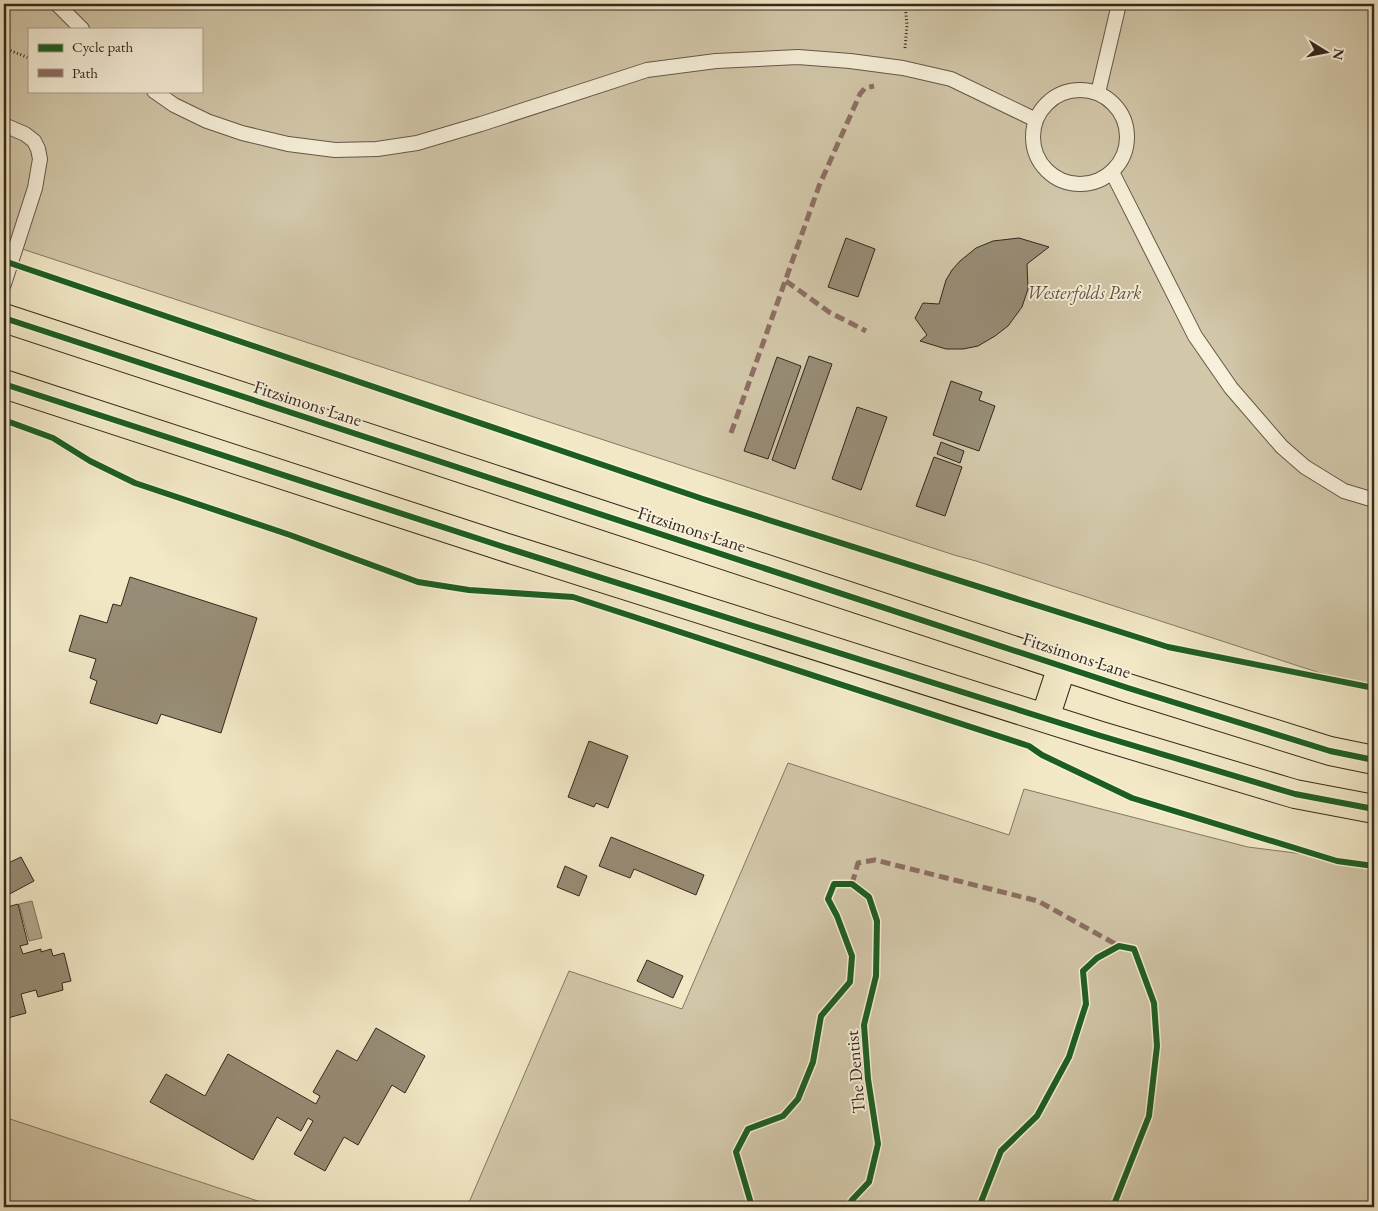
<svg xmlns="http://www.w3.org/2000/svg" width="1378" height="1211" font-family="'EB Garamond',serif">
<rect width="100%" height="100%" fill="#f2e8c6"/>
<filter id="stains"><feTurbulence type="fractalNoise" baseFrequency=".004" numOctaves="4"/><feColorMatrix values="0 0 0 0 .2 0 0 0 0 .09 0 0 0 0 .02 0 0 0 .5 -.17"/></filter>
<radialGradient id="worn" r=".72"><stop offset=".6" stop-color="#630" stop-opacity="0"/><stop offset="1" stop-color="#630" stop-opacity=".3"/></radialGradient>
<!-- green -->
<path fill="#d2c7a9" stroke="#837864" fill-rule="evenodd" d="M4,4H1374V687L1357,685L976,561L954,555L4,243ZM29,29H201V91H29Z
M788,763L1009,835L1024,789L1248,847L1374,863V1207H467L569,971L682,1009Z
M4,1117L276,1207H4Z"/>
<!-- water -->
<path fill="#b1a78d" stroke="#7f7461" d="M32,901L42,938L29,941L19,904Z"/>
<!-- building -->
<path fill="#978c75" stroke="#34281e" d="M846,238L875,249L858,297L828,287Z
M1019,238L1049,247L1027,264L1028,289L1022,307L1008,326L995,336L978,346L963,349H946L920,341L927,335L915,318L923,303L939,304L946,280L952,270L960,261L976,248L993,241Z
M809,356L832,364L795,469L772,460Z
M777,357L801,366L768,459L744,451Z
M951,381L982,392L979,400L995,406L979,451L933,435Z
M857,407L887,417L861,490L832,479Z
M941,442L964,451L960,463L937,454Z
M934,457L962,467L945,516L916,506Z
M130,577L257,618L221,733L161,714L157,724L90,703L97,681L90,678L96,659L69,651L80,615L107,623L113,604L121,606Z
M589,741L628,756L608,808L596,803L594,807L568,797Z
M611,837L704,875L696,895L634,869L630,878L599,866Z
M21,857L34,881L4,897V865Z
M565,866L587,876L579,896L557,887Z
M18,904L28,944L20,946L23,954L41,949V952L51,949L53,956L64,953L71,981L62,983L63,990L38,997L36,990L21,994L26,1013L4,1019V908Z
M647,960L683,976L673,998L637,981Z
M376,1028L425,1056L405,1093L392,1085L358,1145L344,1137L325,1171L294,1154L313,1121L308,1118L301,1131L277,1117L253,1160L150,1102L166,1074L205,1096L228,1054L316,1104L320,1096L313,1092L337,1050L357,1061Z"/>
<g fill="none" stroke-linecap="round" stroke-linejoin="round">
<defs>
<path id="service" d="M57,4L82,29
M1033 137a47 47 0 1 1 94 0a47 47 0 1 1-94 0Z
M154,91L174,105L207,121L242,133L288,144L335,150L377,149L417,143L481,124L647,70L716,61L798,57L850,61L903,68L951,79L1036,120
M1098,93L1119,4
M4,125L25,134L34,141L38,149L40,159L35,188L4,284
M1112,172L1195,336L1231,388L1282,447L1305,467L1344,491L1374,500"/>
<path id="primary" d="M4,318L1128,688L1330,751L1374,760
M4,384L504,547L1098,735L1295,794L1374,809
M1045,718L1062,666"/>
</defs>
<!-- service casing -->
<use href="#service" stroke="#645848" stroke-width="16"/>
<!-- primary casing -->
<use href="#primary" stroke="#34281e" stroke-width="30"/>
<!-- path -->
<path stroke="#34281e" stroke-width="3" stroke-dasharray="1 2.5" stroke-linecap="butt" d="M4,48L29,58
M905,48L907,25L905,4"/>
<!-- service -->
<use href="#service" stroke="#f7f0da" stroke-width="14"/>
<!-- primary -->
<use href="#primary" stroke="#f2e8c6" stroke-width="28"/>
<!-- quiet -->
<path stroke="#8d6e63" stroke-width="5" stroke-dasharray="10 5" stroke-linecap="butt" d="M786,281L829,312L866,331
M731,433L819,186L860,94L865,88L874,86
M852,884L858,863L875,860L1038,901L1119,946"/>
<defs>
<path id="cycleway" d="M4,261L703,499L1168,647L1374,688
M4,318L1128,688L1330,751L1374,760
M4,384L504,547L1098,735L1295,794L1374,809
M4,420L53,438L90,461L135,483L290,535L418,582L469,590L573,597L1029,746L1042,755L1132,798L1337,861L1374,866
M752,1207L736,1152L748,1129L783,1116L798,1099L813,1062L821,1016L850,982L852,956L837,916L828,899L834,884H852L869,897L877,921L876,976L864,1025L868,1079L878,1144L869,1182L852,1200L848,1207
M982,1207L981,1202L1001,1151L1037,1116L1069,1057L1086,1004L1083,971L1097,958L1119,946L1134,949L1154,1003L1157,1046L1149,1116L1113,1207"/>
</defs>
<!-- cycleway casing -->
<use href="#cycleway" stroke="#f7f0da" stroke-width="9"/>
<!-- cycleway -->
<use href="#cycleway" stroke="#1b5e20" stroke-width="6"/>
</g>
<g text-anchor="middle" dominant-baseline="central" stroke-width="4" stroke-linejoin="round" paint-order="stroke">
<!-- park labels -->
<g font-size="18" font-style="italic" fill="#5c5041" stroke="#f7f0da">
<text x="1084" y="292">Westerfolds Park</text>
</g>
<!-- street labels -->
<g font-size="18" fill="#34281e" stroke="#f7f0da">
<text transform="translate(308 403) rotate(18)">Fitzsimons Lane</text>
<text transform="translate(692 529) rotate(18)">Fitzsimons Lane</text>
<text transform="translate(1077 655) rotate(18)">Fitzsimons Lane</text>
<text transform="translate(855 1072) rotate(-95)">The Dentist</text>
</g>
</g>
<!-- margin -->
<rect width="1378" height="1211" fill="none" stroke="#f2e8c6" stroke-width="20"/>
<rect x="5" y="5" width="1368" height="1201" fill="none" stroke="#34281e" stroke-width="2.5"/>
<rect x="10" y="10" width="1358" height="1191" fill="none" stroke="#34281e"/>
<!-- legend -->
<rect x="28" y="28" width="175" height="65" fill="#f7f0da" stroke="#a9a08f"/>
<rect x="38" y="44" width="25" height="8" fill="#1b5e20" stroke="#a9a08f"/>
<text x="72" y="52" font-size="15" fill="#34281e">Cycle path</text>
<rect x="38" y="69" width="25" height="8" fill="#8d6e63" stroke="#a9a08f"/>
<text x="72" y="78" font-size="15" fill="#34281e">Path</text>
<!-- north arrow -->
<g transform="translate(1326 52) rotate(100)" stroke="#f7f0da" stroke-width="4" paint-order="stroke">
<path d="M0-4L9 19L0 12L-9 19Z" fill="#34281e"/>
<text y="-8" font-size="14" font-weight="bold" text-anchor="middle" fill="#34281e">N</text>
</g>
<rect width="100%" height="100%" filter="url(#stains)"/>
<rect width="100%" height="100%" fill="url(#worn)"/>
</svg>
